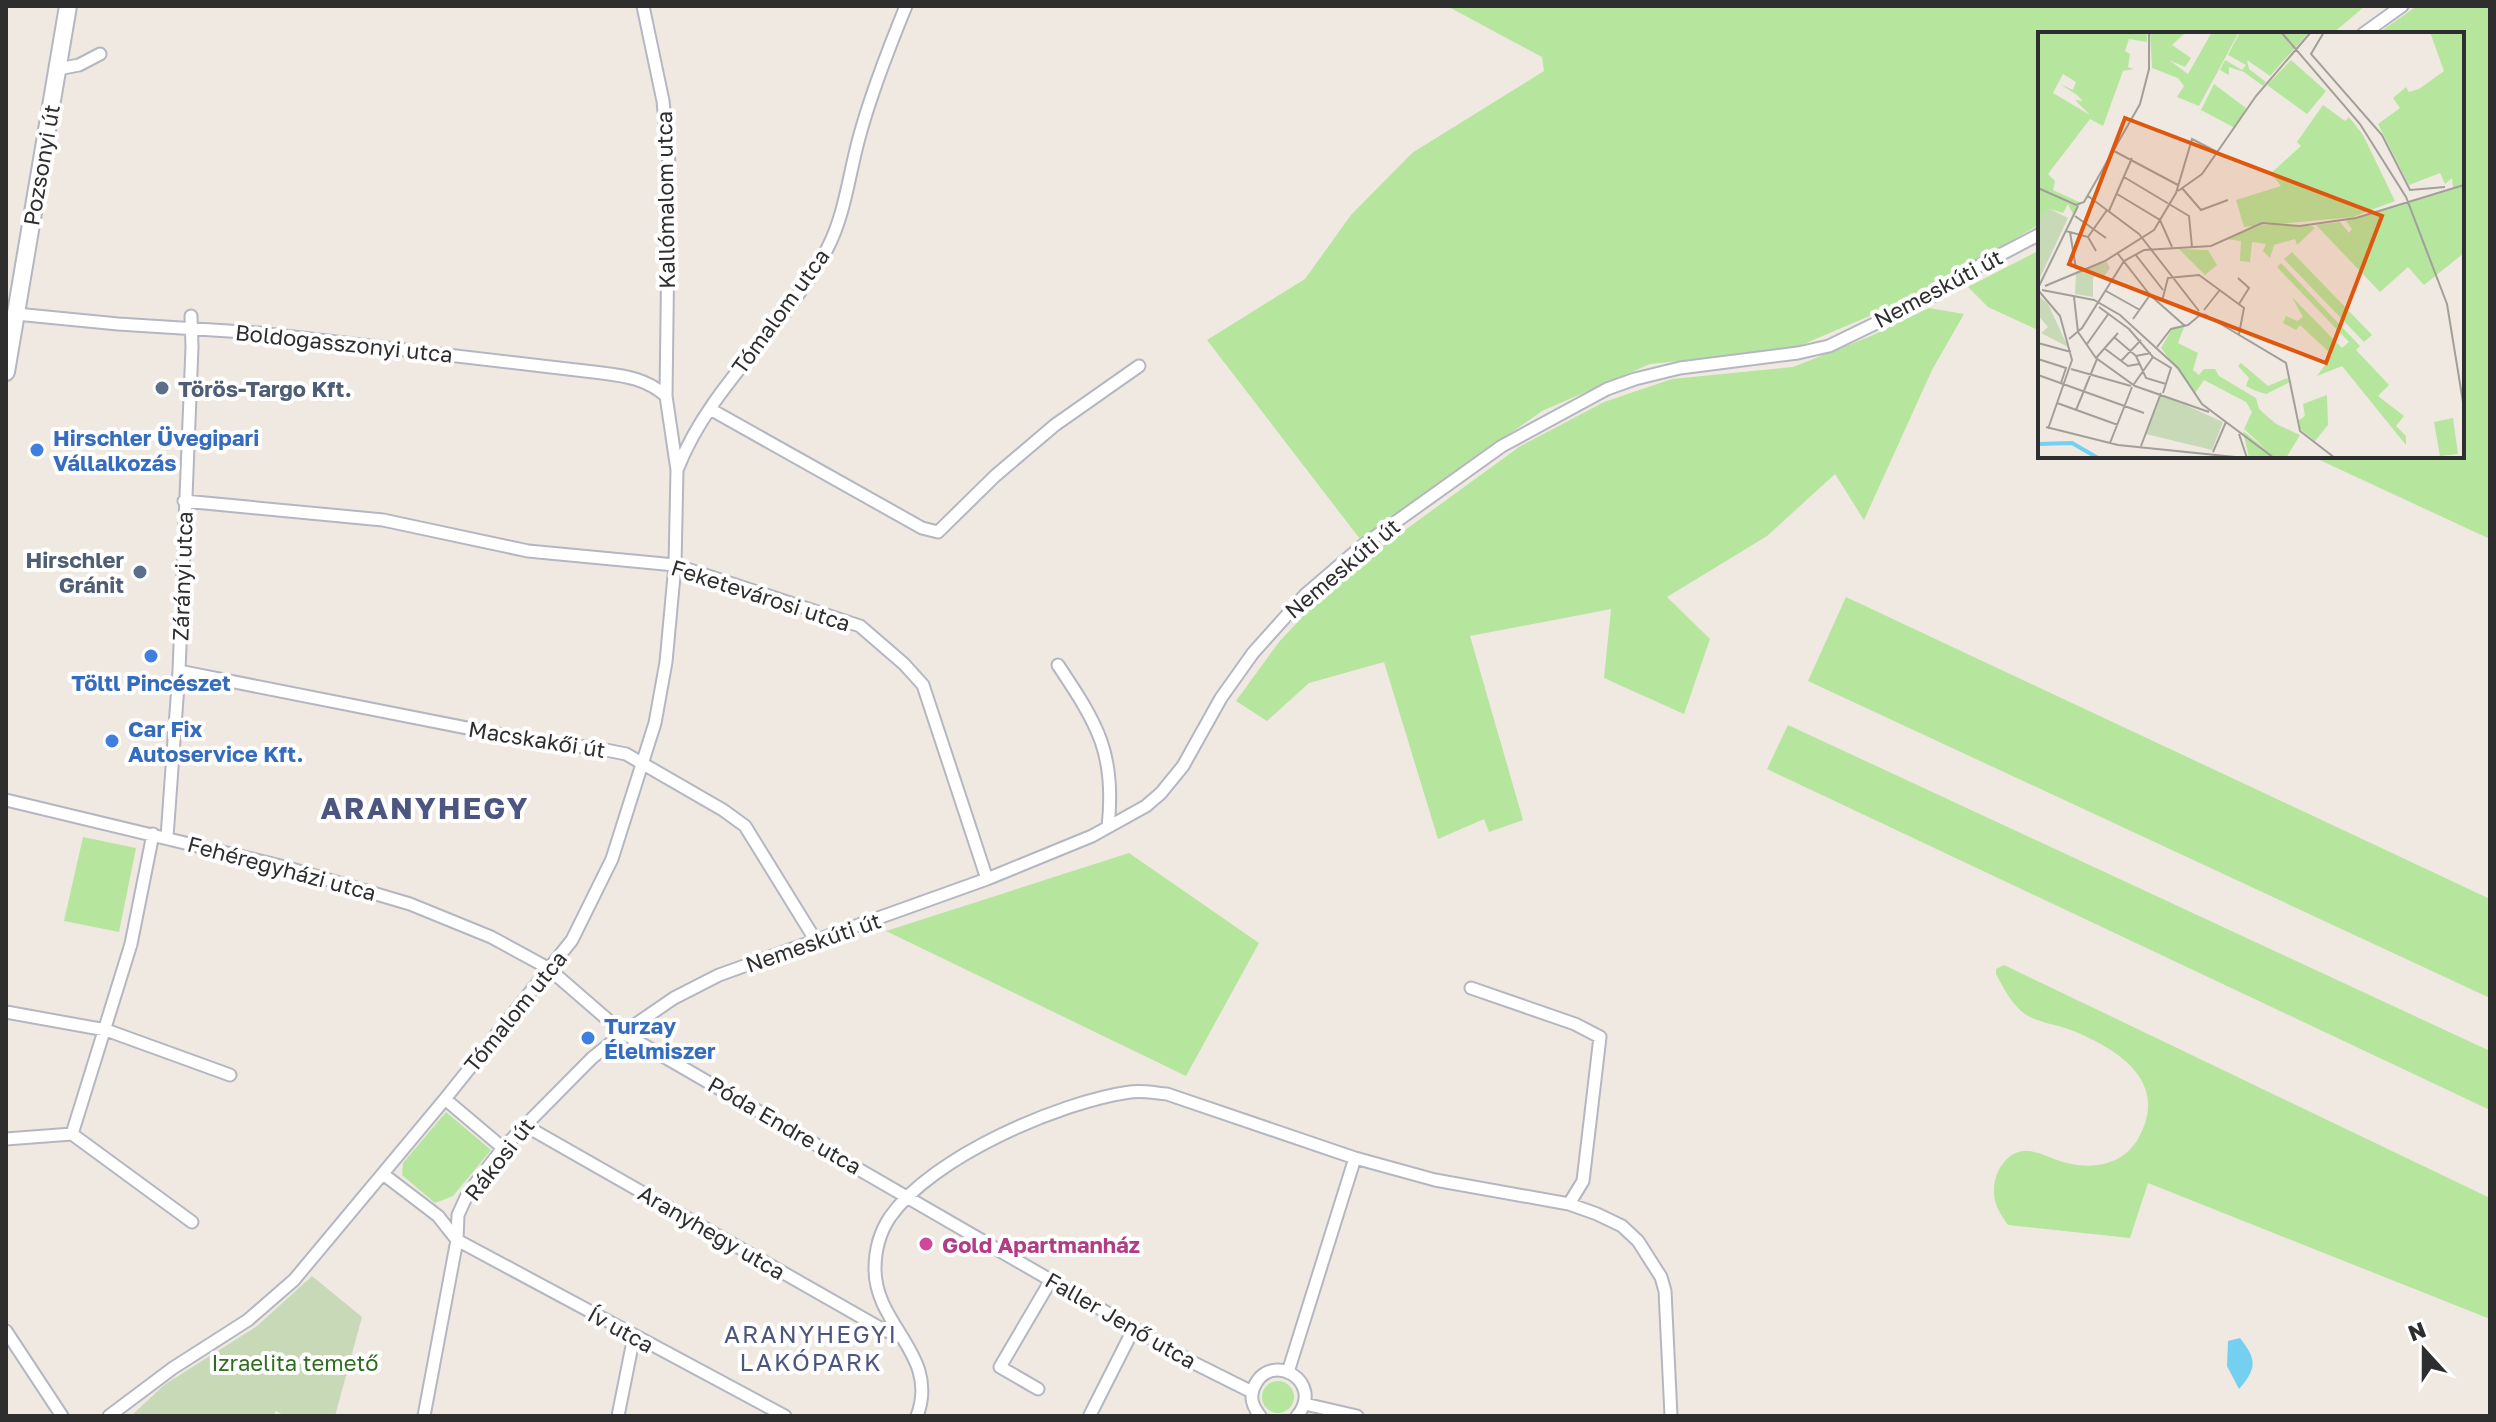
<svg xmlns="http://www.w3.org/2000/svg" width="2496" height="1422" font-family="'Golos Text',sans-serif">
<rect width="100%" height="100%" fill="#efe9e1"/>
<!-- green -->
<path fill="#b6e59e" d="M1447,6H2365L2332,34H2040V224L1919,295L1792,349L1650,364L1542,411L1360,539L1207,340L1305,279L1351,215L1412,153L1544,71L1542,57Z
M2417,6H2490V539L2311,456H2462V34H2377Z
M2040,250V331L1988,307L1968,287Z
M1929,308L1964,314L1932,370L1864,520L1835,474L1767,536L1667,597L1710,639L1684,714L1604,678L1611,609L1470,636L1523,820L1489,832L1484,819L1438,839L1384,662L1309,683L1267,721L1236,701L1279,642L1338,579L1519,447L1604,402L1672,379L1793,367L1871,336Z
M1846,597L2490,899V998L1808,681Z
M1788,725L2490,1051V1110L1767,769Z
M83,837L136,848L119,932L64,921Z
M1129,853L1259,943L1186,1076L886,931Z
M2004,965L2490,1198V1319L2148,1183L2130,1238L2008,1225C2001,1215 1994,1205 1994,1192C1993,1173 2007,1149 2028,1151C2040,1152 2052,1159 2063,1162C2091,1170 2122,1166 2138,1139C2169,1084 2123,1052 2076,1032C2061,1025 2044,1024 2030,1017C2014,1009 2004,989 1996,974V969Z
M446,1112L491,1150L453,1196L435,1203L402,1175L403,1163Z
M1262 1397a16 16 0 1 1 32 0a16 16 0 1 1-32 0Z"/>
<!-- cemetery -->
<path fill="#c8d9b8" d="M312,1276L362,1317L335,1416H285L276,1411L273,1416H131L164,1385L257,1326Z"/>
<!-- water -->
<path fill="#75cff0" d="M2240,1338C2257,1360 2257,1368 2239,1389L2227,1366L2228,1341Z"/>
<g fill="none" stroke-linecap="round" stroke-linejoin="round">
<defs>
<path id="minor" d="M2363,34L2402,6
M58,69L79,65L100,54
M16,314L118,324L259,333L602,373C626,376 647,379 666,396
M710,409L922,528L938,532L995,476L1055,425L1139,366
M677,470C710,385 785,328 827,249C845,215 849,174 859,138C871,93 888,50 906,6
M184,501L383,520L528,551L675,565L860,626L904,664L923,685L987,879
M1058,665C1098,725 1116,754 1108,827
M179,671L553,745L591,747L626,754L723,810L745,826L816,941
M6,800L285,867L410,904L491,937L548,968L623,1033L1194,1363L1252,1392
M167,837L179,671L192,347L191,316
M1471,988L1575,1024L1600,1037L1583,1181L1569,1204
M6,1012L106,1030L230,1075
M445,1099L503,1148
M524,1125L882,1329L901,1337
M72,1134L131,944L153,834
M6,1139L72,1134L192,1222
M383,1174L438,1216L457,1240L785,1416
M6,1331L62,1416
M1288,1372L1355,1158
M1038,1389L1000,1367L1051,1280
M1305,1404L1357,1416
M1090,1415L1134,1328
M109,1416L173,1368L248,1320L294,1280L445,1099L572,940L612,859L655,723L666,662L675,565L677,470L666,396L669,164L663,101L643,6
M424,1416L457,1240L458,1215L468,1193L503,1148L592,1058L623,1033L674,998L719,975L987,879L1092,836L1146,806L1161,793L1183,766L1221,698L1253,653L1305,595L1362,546L1502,446L1607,389L1635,379L1680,368L1798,353L1829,346L1936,294L1975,268L2040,234
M618,1416L634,1336
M917,1416C940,1355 875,1326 875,1269C875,1251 880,1232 890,1217C932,1157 1059,1102 1130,1092C1142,1090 1155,1093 1167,1094L1355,1158L1435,1180L1569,1204L1597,1214L1622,1226L1638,1241L1661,1277L1665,1291L1671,1416
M1260,1416C1253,1407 1249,1398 1254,1387C1270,1349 1326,1382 1297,1416"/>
<path id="secondary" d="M6,372L68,6"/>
</defs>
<!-- minor casing -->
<use href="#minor" stroke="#b4b7c1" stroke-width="15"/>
<!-- secondary casing -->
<use href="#secondary" stroke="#b4b7c1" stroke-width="20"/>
<!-- minor -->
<use href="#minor" stroke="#fff" stroke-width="11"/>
<!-- secondary -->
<use href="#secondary" stroke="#fff" stroke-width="16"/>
</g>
<!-- markers -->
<g fill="#5c6f8a" stroke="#fff" stroke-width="3">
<circle cx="162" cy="388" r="8"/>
<circle cx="140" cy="572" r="8"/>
</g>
<g fill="#3f7fe0" stroke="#fff" stroke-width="3">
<circle cx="37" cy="450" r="8"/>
<circle cx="151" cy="656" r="8"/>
<circle cx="112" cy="741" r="8"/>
<circle cx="588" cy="1038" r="8"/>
</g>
<circle fill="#d1479c" stroke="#fff" stroke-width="3" cx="926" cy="1244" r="8"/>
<g text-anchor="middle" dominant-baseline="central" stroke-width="8" stroke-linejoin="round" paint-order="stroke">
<!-- street labels -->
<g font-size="22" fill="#2e2e2e" stroke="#fff">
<text transform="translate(41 165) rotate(-80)">Pozsonyi út</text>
<text transform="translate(665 200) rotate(-91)">Kallómalom utca</text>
<text transform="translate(1938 288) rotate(-28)">Nemeskúti út</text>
<text transform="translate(780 311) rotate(-54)">Tómalom utca</text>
<text transform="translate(344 343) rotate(6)">Boldogasszonyi utca</text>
<text transform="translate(1342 568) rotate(-40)">Nemeskúti út</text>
<text transform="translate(182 576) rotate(-88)">Zárányi utca</text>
<text transform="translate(761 595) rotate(18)">Feketevárosi utca</text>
<text transform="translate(537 739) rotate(9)">Macskakői út</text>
<text transform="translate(282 868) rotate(15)">Fehéregyházi utca</text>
<text transform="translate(813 942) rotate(-19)">Nemeskúti út</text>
<text transform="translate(515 1011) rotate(-51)">Tómalom utca</text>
<text transform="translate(785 1125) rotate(30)">Póda Endre utca</text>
<text transform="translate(499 1159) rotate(-52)">Rákosi út</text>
<text transform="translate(712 1232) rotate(30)">Aranyhegy utca</text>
<text transform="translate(1121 1320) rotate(30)">Faller Jenő utca</text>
<text transform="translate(621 1329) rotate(29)">Ív utca</text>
</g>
<!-- service labels -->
<g font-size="22" font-weight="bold" fill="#4e5e75" stroke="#fff" text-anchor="start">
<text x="178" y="388">Törös-Targo Kft.</text>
<text x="124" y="559" text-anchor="end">Hirschler<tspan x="124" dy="25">Gránit</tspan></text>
</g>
<!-- shop labels -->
<g font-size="22" font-weight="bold" fill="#366cbe" stroke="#fff" text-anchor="start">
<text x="53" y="437">Hirschler Üvegipari<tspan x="53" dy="25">Vállalkozás</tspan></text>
<text x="151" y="682" text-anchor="middle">Töltl Pincészet</text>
<text x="128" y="728">Car Fix<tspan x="128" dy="25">Autoservice Kft.</tspan></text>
<text x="604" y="1025">Turzay<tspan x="604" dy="25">Élelmiszer</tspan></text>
</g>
<!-- hotel labels -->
<g font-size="22" font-weight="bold" fill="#b23c85" stroke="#fff" text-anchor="start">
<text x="942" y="1244">Gold Apartmanház</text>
</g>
<!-- park labels -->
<g font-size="22" fill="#2c6e1b" stroke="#fff">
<text x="295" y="1362">Izraelita temető</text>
</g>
<!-- neighbourhood labels -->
<g font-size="24" letter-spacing="2" fill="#4d5680" stroke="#fff">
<text x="811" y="1333">ARANYHEGYI<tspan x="811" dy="28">LAKÓPARK</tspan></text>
</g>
<!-- district labels -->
<g font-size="30" font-weight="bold" letter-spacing="2" fill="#4d5680" stroke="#fff">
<text x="425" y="808">ARANYHEGY</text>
</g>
</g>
<!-- overview -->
<g transform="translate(2038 32)">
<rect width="426" height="426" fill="#efe9e1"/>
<path d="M0,0H109V10L91,7L87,19L92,22L90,35L96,37L85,39L65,94L52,87L10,142L17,149L15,158L43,171L35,182L30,172L25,181L12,177L0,190ZM25,42L38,50L35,58L22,52L39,63L45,69L37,68L52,83L15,61ZM112,0H148L134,13L153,26L147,35L131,28L150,42L174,0H201L161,74L139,65L146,54L140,46L114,36ZM202,0H271L232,44L209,28L211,37L228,50L225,54L206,40L191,35V43L182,38L187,28L204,38L208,33L190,23ZM392,0H426V152L415,156L414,146L407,152L402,141L371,153L340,92L362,76L355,66L368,55L371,60L381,57L406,39ZM253,28L288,59L269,82L229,53ZM176,52L208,76L197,96L163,78ZM285,73L307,89L311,85L325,103L357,169L315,185L206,195L198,168L243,154L233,141L263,114L259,110ZM426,154V221L386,253L370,235L342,260L278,193L302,190L311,201L314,197L308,189ZM226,192L274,194L277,196L259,213L257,207L236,213L232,226L225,219L228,212L214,210L212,230L202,229L203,209L187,207ZM141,217L170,218L179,233L167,243ZM254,220L334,303L326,310L246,227ZM243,231L322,314L318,318L351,353L340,364L366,384L358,394L368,404V413L304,334L279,344L294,323L262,293L258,298L245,291L248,284L259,289L265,285L254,265L304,316L311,310L239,235ZM146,295L140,311L160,321L155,338L161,343L166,337H177L181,344L218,366L221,377L238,392L262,403L248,426H211L205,399L229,418L206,397L214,380L208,370L166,348L157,361L123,316L134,297ZM203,331L230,354L249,346L252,350L228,362L218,359L208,354L211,346L200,334ZM289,363L290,393L277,409L262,397L261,388L267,384L265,372ZM415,386L420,422L402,424L396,390Z" fill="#b6e59e" fill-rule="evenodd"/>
<path d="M12,177L30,186L0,250V190ZM69,230L72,236L64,247L60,242L55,246V265L37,262L38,240ZM0,263L10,272L30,315L3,301L10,295L0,283ZM123,362L185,390L174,418L108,402Z" fill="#c8d9b8"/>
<path fill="none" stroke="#75cff0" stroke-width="4" d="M0,412L34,411L60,426"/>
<path fill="none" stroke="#a29e99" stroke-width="2" d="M243,0L322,92L368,165L409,272L426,376M286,0L273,22L344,103L372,158L407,155M76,119L140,153M86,145L151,184L154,215M0,156L38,173L46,170L102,72L111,37V0M144,156L163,178L190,168M140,159L164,142L218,64L273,0M79,162L122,188L134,215M50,164L101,202L161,279M71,179L94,126M37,184L68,206M28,199L50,205L58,219M32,200L38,237M50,205L69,178M80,222L112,263L147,294M97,222L125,258M200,246L211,256L201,272M1,254L40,174M7,254L67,229L116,198L138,161L154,107L181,121M0,258L22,284L34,328L10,397M4,258L56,268L82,283L140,336L164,372L236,426M68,259L102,278M36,265L40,300L58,326L97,354L171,380M124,269L130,246L161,243L206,276L201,302M61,275L91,297L115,325M166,278L181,259M166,282L248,331L262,399L297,426M95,287L112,263M76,305L98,324L113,321M31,307L44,296L86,229L106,218L173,214L224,191L262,194L318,186L426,153M0,311L33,320M49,312L71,281M119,315L133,297L150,293L162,283M66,316L90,334L101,332M98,324L108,346L128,352M115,325L133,336L125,361M58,326L80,301M0,327L28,336L23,351M83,329L103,308M33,337L93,354M0,343L106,381M96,352L115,325M19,371L80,393M38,378L59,327M8,395L80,413L207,426M201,402L209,426M72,411L94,355M103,414L123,361M175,420L188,390"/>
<path fill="#df570e" fill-opacity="0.15" stroke="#df570e" stroke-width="4" d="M87,86L344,184L288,331L31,232Z"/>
<rect width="426" height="426" fill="none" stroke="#2e2e2e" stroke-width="4"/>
</g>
<!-- border -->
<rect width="2496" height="1422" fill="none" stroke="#2e2e2e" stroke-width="16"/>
<!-- north arrow -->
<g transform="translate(2424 1350) rotate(339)" stroke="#ffffff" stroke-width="6" paint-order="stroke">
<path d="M0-6L14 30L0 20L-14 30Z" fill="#2e2e2e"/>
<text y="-12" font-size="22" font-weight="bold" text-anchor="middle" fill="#2e2e2e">N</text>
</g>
</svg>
